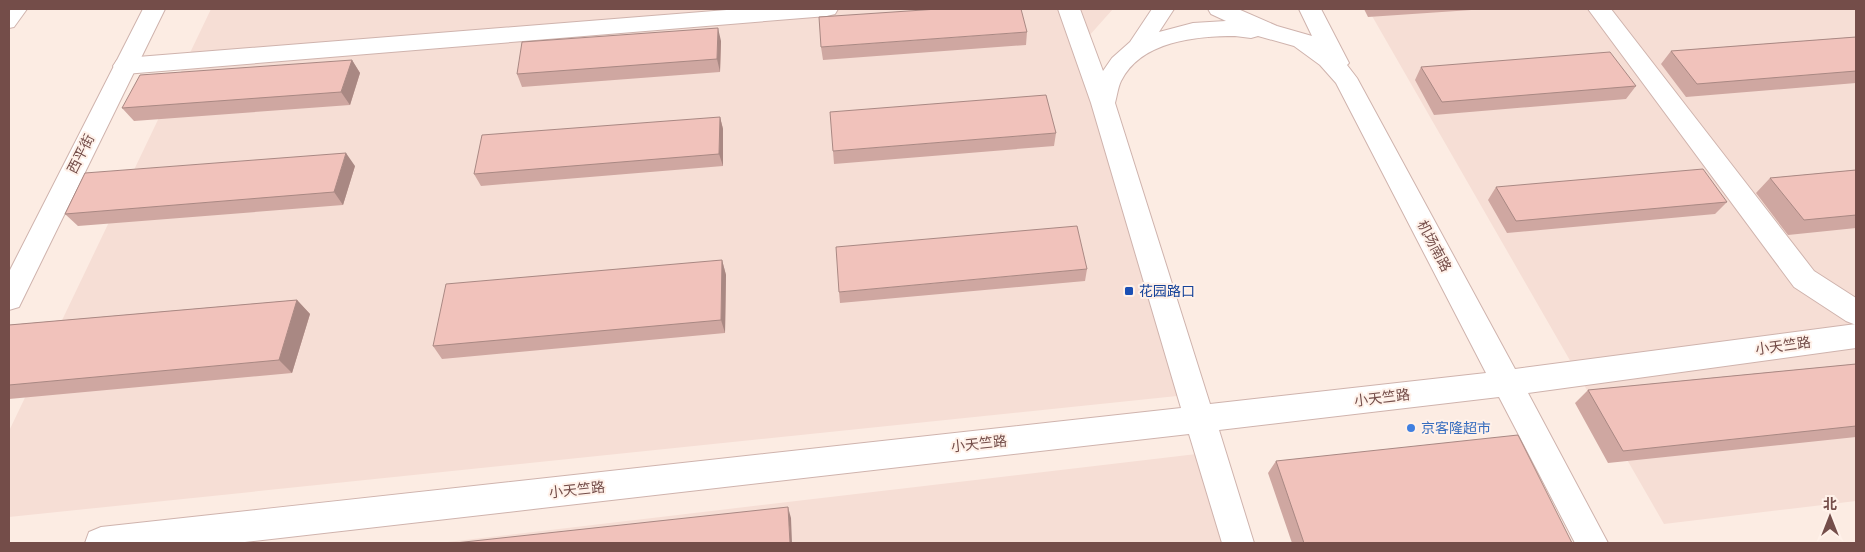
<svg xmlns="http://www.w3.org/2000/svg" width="1865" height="552" font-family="'Varela Round','Noto Sans SC',sans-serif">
<rect width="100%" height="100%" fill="#fcece3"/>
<!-- residential -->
<path fill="#f6ded5" d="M211,9H1113L1080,46L1206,393L9,517V431Z
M1368,9H1856V501L1664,524Z
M1222,451L1251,543H439Z"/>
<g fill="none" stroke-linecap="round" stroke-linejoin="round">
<defs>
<path id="service" d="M11,9H27L14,27L9,28V12Z"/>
<path id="minor" d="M739,9H838L835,14L827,16L125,74L117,72L113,66L117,60L125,58Z
M1588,9H1611L1814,271L1856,298V325L1846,321L1794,287Z"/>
<path id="tertiary" d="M143,9H165L19,307L9,310V272Z
M1058,9H1080L1103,71L1112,58L1130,42L1152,9H1174L1159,32L1193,23L1226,21L1211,14L1208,9H1238L1277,26L1312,36L1299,9H1321L1349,63L1347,65L1357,78L1515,369L1856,324V348L1528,393L1608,543H1575L1499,397L1219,430L1254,543H1222L1189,434L236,543H85L89,532L101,527L1181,408L1091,103ZM1235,36L1251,38L1258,36L1294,46L1320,65L1336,83L1486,373L1210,404L1115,103C1117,96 1118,87 1121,81C1141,41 1196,36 1235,36Z"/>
</defs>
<!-- service casing -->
<use href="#service" stroke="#cfb3ad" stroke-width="2"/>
<!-- minor casing -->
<use href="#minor" stroke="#cfb3ad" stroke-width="2"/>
<!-- tertiary casing -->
<use href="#tertiary" stroke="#cfb3ad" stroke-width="2"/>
<!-- service -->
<use href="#service" fill="#fff" fill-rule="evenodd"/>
<!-- minor -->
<use href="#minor" fill="#fff" fill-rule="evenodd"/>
<!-- tertiary -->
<use href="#tertiary" fill="#fff" fill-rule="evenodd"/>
</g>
<!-- wall -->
<path fill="#cfa7a1" d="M1364,9H1486L1368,17Z
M1027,32L1026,45L823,60L821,47Z
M1856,37V83L1686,97L1661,64L1671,51Z
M721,41L720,72L522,87L517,74Z
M352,60L360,73L350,105L134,121L122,108Z
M1421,67L1636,86L1626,99L1434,115L1415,80Z
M720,117L723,129V166L481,186L474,174Z
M1056,133L1054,146L834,164L833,151Z
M355,166L343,205L78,226L65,214Z
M1856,170V228L1788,235L1756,193L1770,178Z
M1496,187L1727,202L1715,214L1507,233L1488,200Z
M722,260L726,275L725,333L442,359L433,346Z
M1087,269L1085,281L840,303L839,292Z
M297,300L310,314L292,373L9,399V325Z
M1856,364V437L1608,463L1575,403L1588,390Z
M1276,461L1572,543H1292L1268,473Z"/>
<!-- shaded-wall -->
<path fill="#a98883" d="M718,28L721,41L720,72L717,59Z
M352,60L360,73L350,105L341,92Z
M720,117L723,129V166L719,154Z
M346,153L355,166L343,205L334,192Z
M722,260L726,275L725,333L721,320Z
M297,300L310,314L292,373L279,360Z
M788,507L791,518L792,543H790Z"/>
<!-- building -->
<path fill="#f1c2bb" stroke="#a98883" d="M938,9H1021L1027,32L821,47L819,17Z
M718,28L717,59L517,74L522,42Z
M1856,37V71L1697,84L1671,51Z
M1610,52L1636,86L1442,102L1421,67Z
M352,60L341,92L122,108L140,75Z
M1046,95L1056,133L833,151L830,112Z
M720,117L719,154L474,174L482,135Z
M346,153L334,192L65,214L85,173Z
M1703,169L1727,202L1516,221L1496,187Z
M1856,170V215L1804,220L1770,178Z
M1077,226L1087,269L839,292L836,247Z
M722,260L721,320L433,346L446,284Z
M297,300L279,360L9,385V325Z
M1856,364V426L1623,451L1588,390Z
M1518,435L1572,543H1304L1276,461Z
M788,507L790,543H455Z"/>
<!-- markers -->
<rect fill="#1a4fb4" stroke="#fff1e9" stroke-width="2" x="1124" y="286" width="10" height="10" rx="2.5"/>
<circle fill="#3f7fe0" stroke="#fff1e9" stroke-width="2" cx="1411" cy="428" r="5"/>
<g text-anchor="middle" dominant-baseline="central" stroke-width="4" stroke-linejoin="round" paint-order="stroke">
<!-- street labels -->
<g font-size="14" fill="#744d49" stroke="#fff1e9">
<text transform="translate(81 154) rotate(-63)">西平街</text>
<text transform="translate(1434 246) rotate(62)">机场南路</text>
<text transform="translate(1783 346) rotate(-8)">小天竺路</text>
<text transform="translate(1382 398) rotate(-7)">小天竺路</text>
<text transform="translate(979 444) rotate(-6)">小天竺路</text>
<text transform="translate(577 490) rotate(-6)">小天竺路</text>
</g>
<!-- transit labels -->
<g font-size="14" fill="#164399" stroke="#fff1e9" text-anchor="start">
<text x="1139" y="291">花园路口</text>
</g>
<!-- shop labels -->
<g font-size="14" fill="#366cbe" stroke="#fff1e9" text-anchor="start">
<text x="1421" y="428">京客隆超市</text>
</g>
</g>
<!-- border -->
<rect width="1865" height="552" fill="none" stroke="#744d49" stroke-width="20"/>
<!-- north arrow -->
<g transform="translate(1830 517)" stroke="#fff1e9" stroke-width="4" paint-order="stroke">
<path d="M0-4L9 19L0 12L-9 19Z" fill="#744d49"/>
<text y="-8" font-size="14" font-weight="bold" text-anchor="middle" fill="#744d49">北</text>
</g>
</svg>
